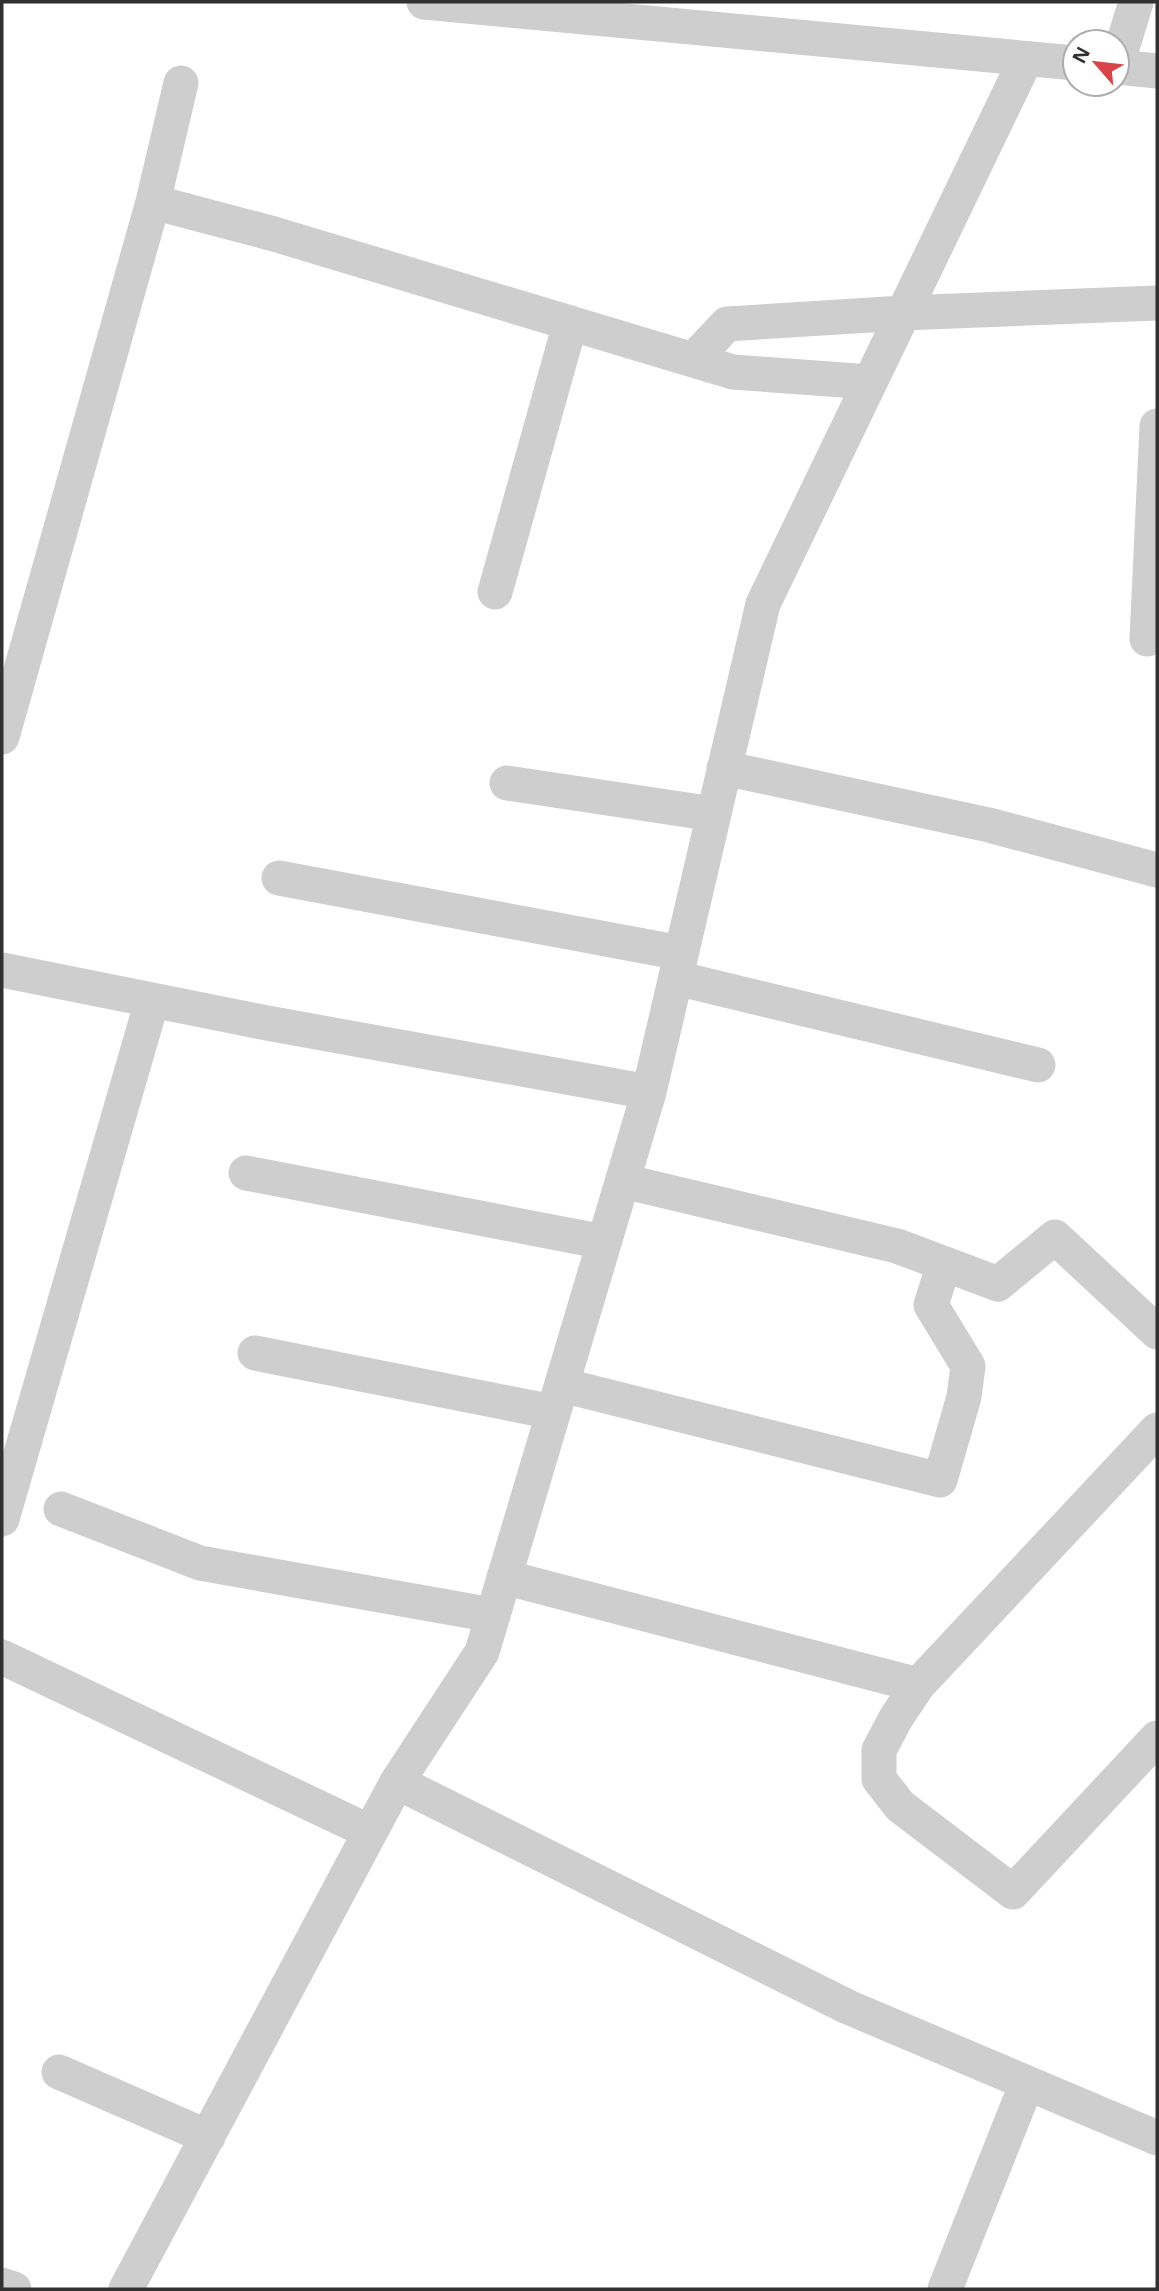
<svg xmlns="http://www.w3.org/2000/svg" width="1159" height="2291" font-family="'Noto Sans',sans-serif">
<rect width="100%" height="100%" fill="#fff"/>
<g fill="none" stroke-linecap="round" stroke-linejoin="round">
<!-- minor -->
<path stroke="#cecece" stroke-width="35" d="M424,2L1075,63
M1117,64L1136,2
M1117,67L1157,71
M153,202L274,234L733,372L870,382
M693,360L727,324L903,313L1157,303
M495,592L570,324
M1147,639L1157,426
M2,737L153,202L181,83
M724,768L989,825L1157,870
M507,783L714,814
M279,878L681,953
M2,970L267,1023L649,1092
M676,978L1038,1065
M246,1173L604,1242
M623,1181L897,1246L998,1284L1055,1237L1157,1332
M255,1353L553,1412
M562,1385L940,1480L964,1397L968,1366L931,1305L944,1264
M1157,1430L918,1685L896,1718L879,1750V1779L900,1806L1013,1892L1157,1738
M61,1509L200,1563L492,1615
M2,1519L152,1001
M504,1577L918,1685
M2,1657L370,1832
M397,1782L848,2007L1157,2138
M59,2072L208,2137
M2,2285L14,2289
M126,2289L397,1782L482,1652L649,1092L763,604L1026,59
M945,2289L1027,2083"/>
</g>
<!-- border -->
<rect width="1159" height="2291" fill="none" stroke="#313131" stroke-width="7"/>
<!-- north arrow -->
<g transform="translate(1096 63) rotate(298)"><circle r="33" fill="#ffffff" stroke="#adadad" stroke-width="2"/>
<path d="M0-5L12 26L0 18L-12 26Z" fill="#d74449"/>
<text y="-10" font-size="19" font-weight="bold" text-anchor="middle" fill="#313131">N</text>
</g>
</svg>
